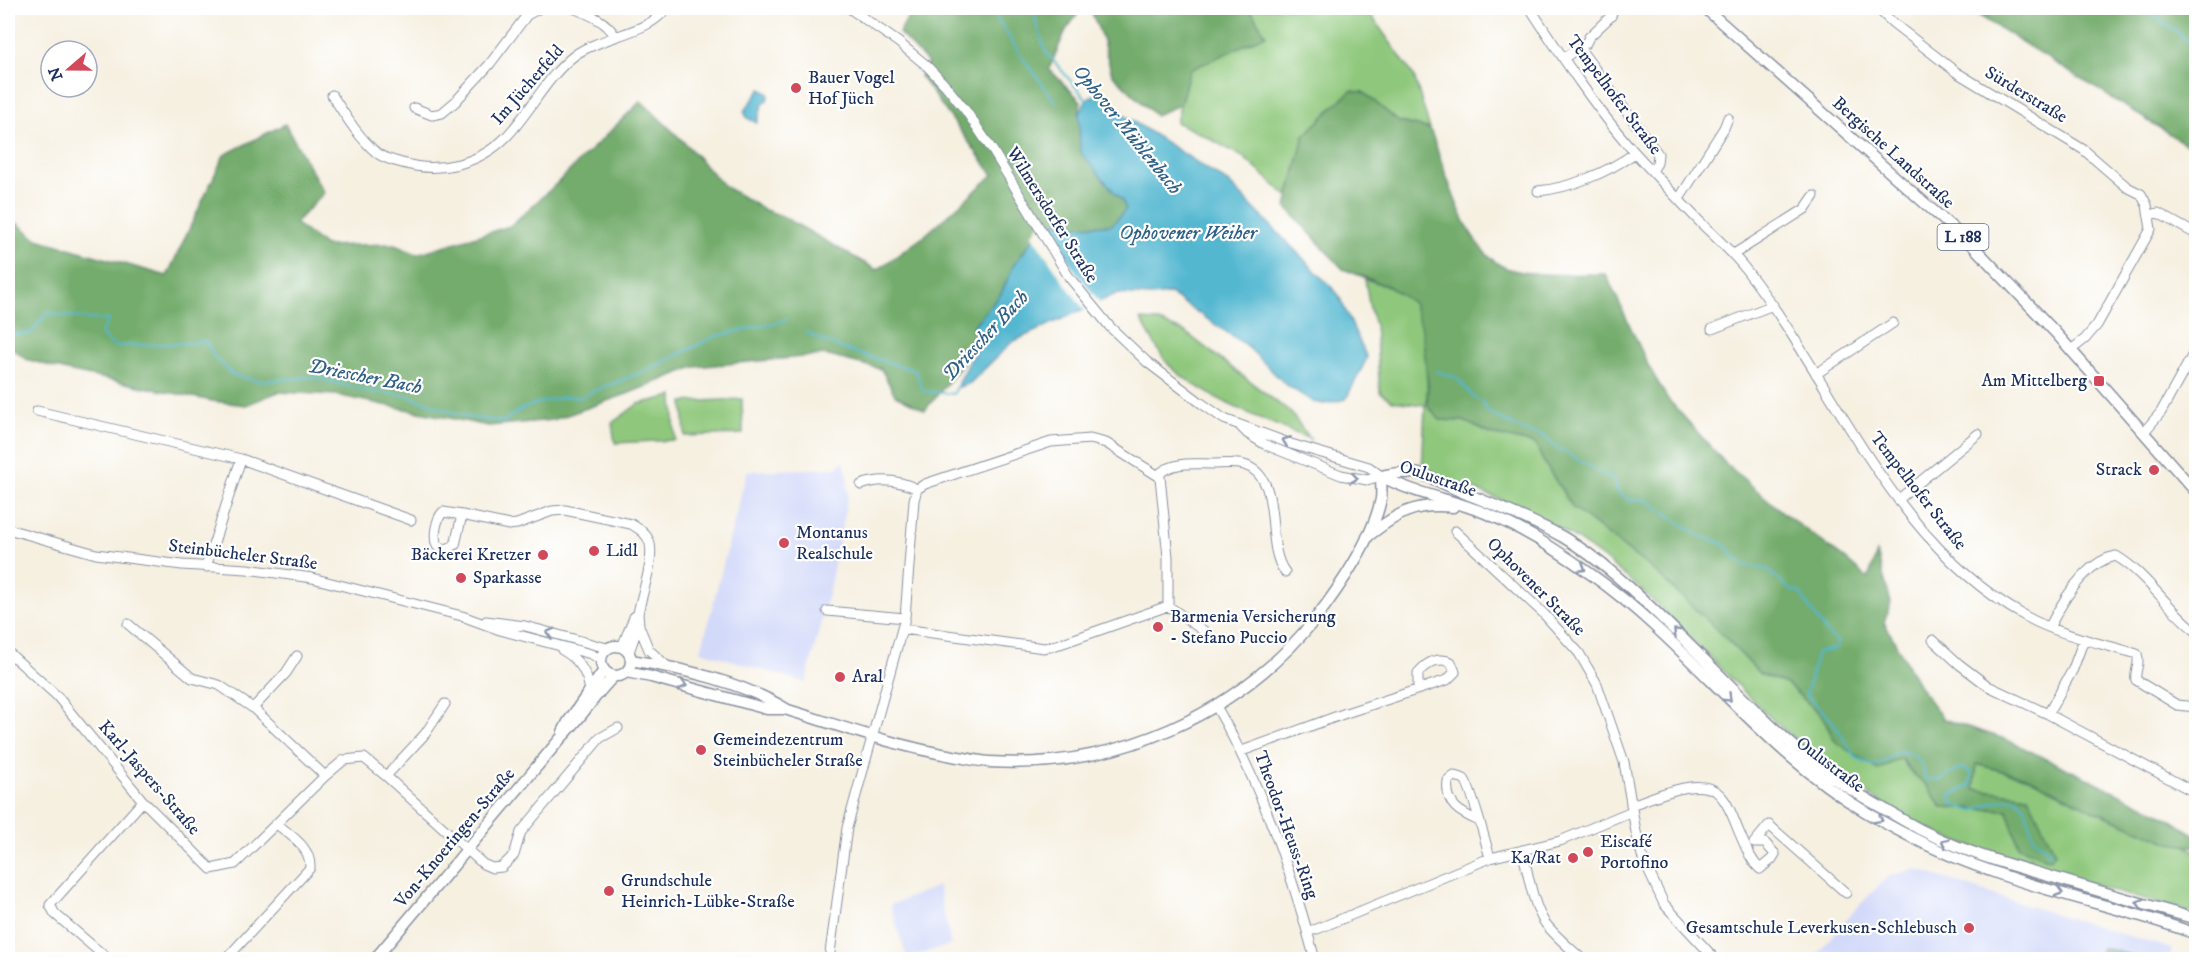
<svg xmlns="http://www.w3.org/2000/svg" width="2204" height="967" font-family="'IM FELL DW Pica',serif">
<rect width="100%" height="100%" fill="#fff"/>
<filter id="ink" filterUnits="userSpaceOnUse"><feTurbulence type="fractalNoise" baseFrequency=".0167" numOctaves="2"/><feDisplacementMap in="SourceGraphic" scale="12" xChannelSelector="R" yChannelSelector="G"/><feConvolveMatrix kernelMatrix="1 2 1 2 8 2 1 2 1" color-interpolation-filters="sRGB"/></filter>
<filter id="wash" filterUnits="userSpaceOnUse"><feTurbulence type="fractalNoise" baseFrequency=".008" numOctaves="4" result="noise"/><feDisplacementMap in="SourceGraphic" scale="24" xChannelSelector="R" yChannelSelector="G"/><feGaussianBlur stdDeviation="1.35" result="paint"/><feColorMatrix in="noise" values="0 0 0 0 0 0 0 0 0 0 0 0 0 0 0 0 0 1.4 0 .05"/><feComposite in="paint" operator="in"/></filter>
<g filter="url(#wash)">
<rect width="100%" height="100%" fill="#f6f0e1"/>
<!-- built -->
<path fill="#d2d9f9" d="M844,461L847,474L848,495L829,590L806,683L701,651L747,471L836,468Z
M1916,869L2025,905L2172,949L2169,960H1812L1851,914L1887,877Z
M938,886L951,945L907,958L890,905Z"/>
<!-- green -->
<path fill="#8fc87c" stroke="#557c6d" stroke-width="1.5" d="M1249,8H1366L1414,76L1430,129L1399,122L1363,92L1304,136L1288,197L1243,157L1205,136L1176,122L1189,70L1266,35Z
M1365,279C1379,283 1406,291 1414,304C1427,327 1428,380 1427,405L1440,420L1464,421L1491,434L1536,444L1542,459L1573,508L1653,570L1723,635L1760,674L1787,684L1822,716L1835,741L1900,758L1912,773L1927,786L1942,807L2007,810L2019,847L2028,796L1974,789L1976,764L2029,778L2093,810L2170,843L2185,845L2196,852V914C2131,896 2064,879 1999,857C1975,848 1950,840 1927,828C1897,813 1869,795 1841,776C1751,713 1686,621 1599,555C1545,514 1485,492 1422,471L1425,405L1392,401L1380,392L1375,325L1370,309Z
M1141,320L1156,321L1185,332L1291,413L1310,439C1267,421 1206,399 1171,367C1160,357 1150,334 1141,320Z
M673,396L675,440L615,443L612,423L638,404Z
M742,399L743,434L685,436L683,402Z
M2102,948L2146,959H2099Z"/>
<!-- forest -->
<path fill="#73ac6c" stroke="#476e65" stroke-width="1.5" d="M913,8H1082L1066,30L1049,69L1081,101L1079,115L1105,181L1123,202L1126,209L1112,225L1073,226L1047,220L1014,265L1001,294L973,326L972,343L962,365L925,410L895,395L881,369L825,355L694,367L627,394L553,420L488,426L336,395L278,392L246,405L212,401L67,371L26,359L8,345V216L37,239L167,276L224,155L285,124L324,193L295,223L325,246L392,244L417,254L510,226L552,188L641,101L683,141L724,186L765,210L782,216L877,270L923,237L993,175L920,76L928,63L899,33Z
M1090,8H1249L1266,35L1190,70L1180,105L1155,115L1112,74L1102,38Z
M1967,8H2185L2196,15V147L2187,145Z
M1351,91L1363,92L1399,122L1430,129C1446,170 1465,255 1509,269C1536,277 1578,274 1606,274L1649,367L1667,398L1725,463L1786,515L1844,558L1868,579L1877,553L1891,603L1884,622L1919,686L1943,719L2005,739L2158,812L2196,835V847L2170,843L2093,810L2029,778L1977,764L1974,789L2028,796L2055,853L2050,859L2019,847L2007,810L1942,807L1927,786L1912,773L1901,758L1878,770L1835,741L1822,716L1787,684L1760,674L1723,635L1653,570L1573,508L1542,459L1536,444L1491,434L1464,421L1440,420L1427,405L1428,384L1422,330L1413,303L1390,287L1343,269L1286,207L1304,136L1333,107Z"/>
<!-- water -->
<path fill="#52b7d0" stroke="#367397" stroke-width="1.5" d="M761,89L769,94V97L762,106L757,123L747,118L744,111Z
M1101,92L1125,116L1229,183L1338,294L1367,358L1346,399L1324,404L1313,402L1285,384L1247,346L1170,294L1151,296L1116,294L1012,342L970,383L956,388L978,345L973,326L1001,294L1014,265L1047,220L1073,226L1112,225L1126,209L1123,202L1080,152L1079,115L1087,99Z"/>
<!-- pier -->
<path fill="#f6f0e1" d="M1043,220L1076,272L1101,304L1086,312L1063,281L1032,235Z"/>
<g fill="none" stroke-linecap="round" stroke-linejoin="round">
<!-- stream -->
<path stroke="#52b7d0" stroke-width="2" d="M994,8L996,16L1019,53L1056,102
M1032,8L1045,51L1088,101
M2140,8L2175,30L2196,48
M806,332C840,352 879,358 916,371L923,391L953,394L958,386
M8,334H30L47,313L89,319L109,320L100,334L114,346L191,343L206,341L214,357L233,375L258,381L314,377L362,390L409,396L466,417L504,422C519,406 544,401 565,397C578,394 575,403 591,392L645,371L716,336L787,320
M1436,371L1457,378L1473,397L1482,402L1488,412L1526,432L1545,436L1552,445L1614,480L1618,492L1630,501L1645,499L1698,535L1722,543L1744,565L1767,569L1790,590L1799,592L1828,635L1837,641V648L1817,653L1806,695L1834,723L1855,757L1872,766L1884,762L1899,751C1918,756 1922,759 1925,779L1940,780L1960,768L1971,772V785L1950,796L1954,805L1972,811L1996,801L2016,798L2025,807L2033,836L2051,854"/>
</g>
</g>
<g filter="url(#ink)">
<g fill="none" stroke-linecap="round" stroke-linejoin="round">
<defs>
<path id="minor" d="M573,8C588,14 606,20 615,36
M849,8L898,42L926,65L946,86L966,111L993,151L1069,277L1110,327L1147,362L1201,403L1224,419L1291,444L1369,467L1381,476
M1530,8C1562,57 1598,112 1637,155C1660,180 1683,205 1706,228C1721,242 1735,255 1747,271C1838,387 1890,541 2025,616C2059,635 2100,643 2137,654C2141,664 2134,671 2136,680L2177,705L2196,707
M1877,8L1893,23L1956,72L2084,150L2127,187L2141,194L2147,205L2151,229L2097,325L2085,339L2071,350
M1580,49L1658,154L1657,163L1652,171
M1564,58L1586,43L1589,37L1611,16L1613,10
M332,95C345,115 358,137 377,153C383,158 394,161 402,163C439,174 480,164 507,136C531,111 547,76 575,55C601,36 651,33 666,8
M414,108L432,115L442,113L455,102L489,65L527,15L540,8
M1538,191C1571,188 1608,172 1635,153
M1679,199L1724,128L1728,118
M2150,215L2158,213L2194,233
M1734,254L1805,209L1814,196
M1712,329L1773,305
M1816,374L1893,323
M37,411L241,459
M1240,426L1248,434L1266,445L1341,475L1367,480L1381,476
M2144,432L2161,412L2196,349
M1158,475C1173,461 1192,464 1211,464C1222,464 1234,462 1244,465C1285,477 1263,544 1285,572
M861,485C880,478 899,480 917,489
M1899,499L1978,434
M462,515L443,512C436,519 433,537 437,546L446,549L455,545L462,515L509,525L517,524L552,511L565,510L631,524C639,529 648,534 650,544C654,563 641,595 638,614L639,624L629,652
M8,529L96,554L182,565L247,569L312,578L462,616L500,630L591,654L600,659
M1455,531L1543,613L1579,653L1597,684L1624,762L1636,832L1643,859L1664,904L1716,960
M206,567L241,459L411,520
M1168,606L1204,631
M827,611L905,618
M486,621L525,626L607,648
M128,624L192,678L219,685L253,708L325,776
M639,626L649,650L668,667
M2050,626C2063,600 2086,561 2116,556C2147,574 2167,609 2196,631
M1933,640L1959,664L1988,686L2048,714L2196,793
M622,647L634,617L638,614
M562,650C579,659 587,672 590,691
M8,652L57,696L143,801L211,869L235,864L325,776L344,760L364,758L386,776L483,864L492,868L502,867L514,855L521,832L600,738L618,728
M1216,706C1261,785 1292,872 1315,960
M253,708L286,673L297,656
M2048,714L2073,669L2084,639
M1242,751L1346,713L1447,680L1455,672L1451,662C1438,657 1427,662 1418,673V688
M386,776L425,734L445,704
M1631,805C1653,798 1701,774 1720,795C1729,804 1734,820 1739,832C1745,845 1750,860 1760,869L1772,859L1775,854L1765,843H1755
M1479,821C1460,813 1445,805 1448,781L1454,776C1457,777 1461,777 1464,779C1470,783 1487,847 1490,858
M1754,843L1769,825L1846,893
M1522,850C1528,871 1532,904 1545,923C1556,937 1570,948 1583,960
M1308,931L1317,929L1490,858L1560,841L1632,811
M109,960L55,914L50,905L143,801
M225,960L310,868C311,847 291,836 277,824
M829,960L847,828L905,618L914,500L917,489L925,484L1051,442L1090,439L1106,443L1160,477L1168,557V606L1060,644L1044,648L903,629"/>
<path id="major" d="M1705,8L1973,246L2055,332L2196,492
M1381,476C1414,494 1451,499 1485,513C1523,528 1559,551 1592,575C1691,645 1761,750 1866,812C1906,836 1947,856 1991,871C2058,896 2129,909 2196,934
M1381,476C1422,466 1432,480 1467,494C1499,507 1533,520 1563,537C1600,559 1632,589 1663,619C1714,668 1766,725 1822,770C1847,789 1876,804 1903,820C1952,849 2005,864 2059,879C2105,893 2151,906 2196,919
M1367,537C1396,514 1415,502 1453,507
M601 661a15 15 0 1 1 30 0a15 15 0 1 1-30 0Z
M631,660C684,669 742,682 788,710C843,727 896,746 953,756C965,758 977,761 989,762C1114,770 1238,715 1316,618C1340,587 1373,538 1381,499C1382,492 1381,484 1381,476
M626,672L651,677L767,709H786
M563,732L568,722L604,670
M374,960L561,738C581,719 594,695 614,676"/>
</defs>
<!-- minor casing -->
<use href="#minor" stroke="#8890a0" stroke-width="11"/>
<!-- major casing -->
<use href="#major" stroke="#8890a0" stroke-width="13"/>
<!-- minor -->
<use href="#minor" stroke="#fff" stroke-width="9"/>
<!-- major -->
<use href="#major" stroke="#fff" stroke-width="10"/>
</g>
<!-- one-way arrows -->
<defs><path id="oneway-chevron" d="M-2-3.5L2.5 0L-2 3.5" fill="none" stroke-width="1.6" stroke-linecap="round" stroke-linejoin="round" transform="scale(1.5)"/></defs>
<g stroke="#8d97ae">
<use href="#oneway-chevron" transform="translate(1286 441) rotate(-159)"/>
<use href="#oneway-chevron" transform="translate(1354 478) rotate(9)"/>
<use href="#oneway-chevron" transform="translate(1582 568) rotate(32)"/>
<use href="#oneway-chevron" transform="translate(1677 632) rotate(-136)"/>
<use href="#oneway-chevron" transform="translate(550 633) rotate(-165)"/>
<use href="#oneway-chevron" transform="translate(683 685) rotate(15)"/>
<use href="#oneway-chevron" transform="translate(1728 698) rotate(44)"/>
<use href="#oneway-chevron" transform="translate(1879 819) rotate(29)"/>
<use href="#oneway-chevron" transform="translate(1945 842) rotate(-154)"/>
<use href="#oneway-chevron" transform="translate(2059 892) rotate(17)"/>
<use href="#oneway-chevron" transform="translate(2140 903) rotate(-164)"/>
</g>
</g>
<!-- markers -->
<g fill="#d1495b" stroke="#fff" stroke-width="2">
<circle cx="796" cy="88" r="6"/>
<rect x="2093" y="375" width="12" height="12" rx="3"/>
<circle cx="2154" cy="470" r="6"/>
<circle cx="784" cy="543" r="6"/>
<circle cx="594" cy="551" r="6"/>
<circle cx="543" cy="555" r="6"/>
<circle cx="461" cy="578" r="6"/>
<circle cx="1158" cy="627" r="6"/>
<circle cx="840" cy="677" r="6"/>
<circle cx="701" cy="750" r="6"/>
<circle cx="1588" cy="852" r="6"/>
<circle cx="1573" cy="858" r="6"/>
<circle cx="609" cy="891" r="6"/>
<circle cx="1969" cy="928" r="6"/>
</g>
<g text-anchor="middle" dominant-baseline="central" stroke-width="4.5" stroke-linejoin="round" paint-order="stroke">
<!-- shield labels -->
<rect fill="#fff" stroke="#5f6d8e" stroke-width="1.5" x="1937.5" y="224" width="51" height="26" rx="4.5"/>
<g font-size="16" font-weight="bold" fill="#1b2f5e">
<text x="1963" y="237">L 188</text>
</g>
<!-- poi labels -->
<g font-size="18" fill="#1b2f5e" stroke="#fff" text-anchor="start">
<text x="808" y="78">Bauer Vogel<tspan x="808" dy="21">Hof Jüch</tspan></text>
<text x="2087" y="381" text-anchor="end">Am Mittelberg</text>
<text x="2142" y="470" text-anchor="end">Strack</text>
<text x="796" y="533">Montanus<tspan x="796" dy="21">Realschule</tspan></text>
<text x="606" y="551">Lidl</text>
<text x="531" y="555" text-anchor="end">Bäckerei Kretzer</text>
<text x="473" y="578">Sparkasse</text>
<text x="1170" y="617">Barmenia Versicherung<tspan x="1170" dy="21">- Stefano Puccio</tspan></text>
<text x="852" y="677">Aral</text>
<text x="713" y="740">Gemeindezentrum<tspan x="713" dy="21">Steinbücheler Straße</tspan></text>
<text x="1600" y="842">Eiscafé<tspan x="1600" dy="21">Portofino</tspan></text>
<text x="1561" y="858" text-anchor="end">Ka/Rat</text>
<text x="621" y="881">Grundschule<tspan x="621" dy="21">Heinrich-Lübke-Straße</tspan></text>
<text x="1957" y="928" text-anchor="end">Gesamtschule Leverkusen-Schlebusch</text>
</g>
<!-- street labels -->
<g font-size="18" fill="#1b2f5e" stroke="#fff">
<text transform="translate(528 85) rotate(-49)">Im Jücherfeld</text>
<text transform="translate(1614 95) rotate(53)">Tempelhofer Straße</text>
<text transform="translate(2026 95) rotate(31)">Sürderstraße</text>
<text transform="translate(1893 153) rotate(42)">Bergische Landstraße</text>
<text transform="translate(1052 215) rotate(58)">Wilmersdorfer Straße</text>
<text transform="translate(1438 479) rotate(19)">Oulustraße</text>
<text transform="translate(1918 491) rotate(52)">Tempelhofer Straße</text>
<text transform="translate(243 555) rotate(7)">Steinbücheler Straße</text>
<text transform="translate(1536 587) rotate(45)">Ophovener Straße</text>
<text transform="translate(1830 765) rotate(37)">Oulustraße</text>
<text transform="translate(149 778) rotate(49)">Karl-Jaspers-Straße</text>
<text transform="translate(1286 825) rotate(70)">Theodor-Heuss-Ring</text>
<text transform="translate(455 838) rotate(-50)">Von-Knoeringen-Straße</text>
</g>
<!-- water labels -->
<g font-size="20" font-style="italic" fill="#2e5f86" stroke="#fff">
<text transform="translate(1127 130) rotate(51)">Ophover Mühlenbach</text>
<text x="1188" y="233">Ophovener Weiher</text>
<text transform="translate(986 336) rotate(-47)">Driescher Bach</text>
<text transform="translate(365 377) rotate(11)">Driescher Bach</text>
</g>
</g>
<!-- margin -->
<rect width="2204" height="967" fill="none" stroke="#fff" stroke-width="30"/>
<!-- north arrow -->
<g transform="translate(69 69) rotate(250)"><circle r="28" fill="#ffffff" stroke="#a4acbf" stroke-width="1.5"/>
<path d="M0-4.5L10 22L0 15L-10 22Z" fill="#d1495b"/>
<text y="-9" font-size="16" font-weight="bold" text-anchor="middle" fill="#1b2f5e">N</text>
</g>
</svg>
